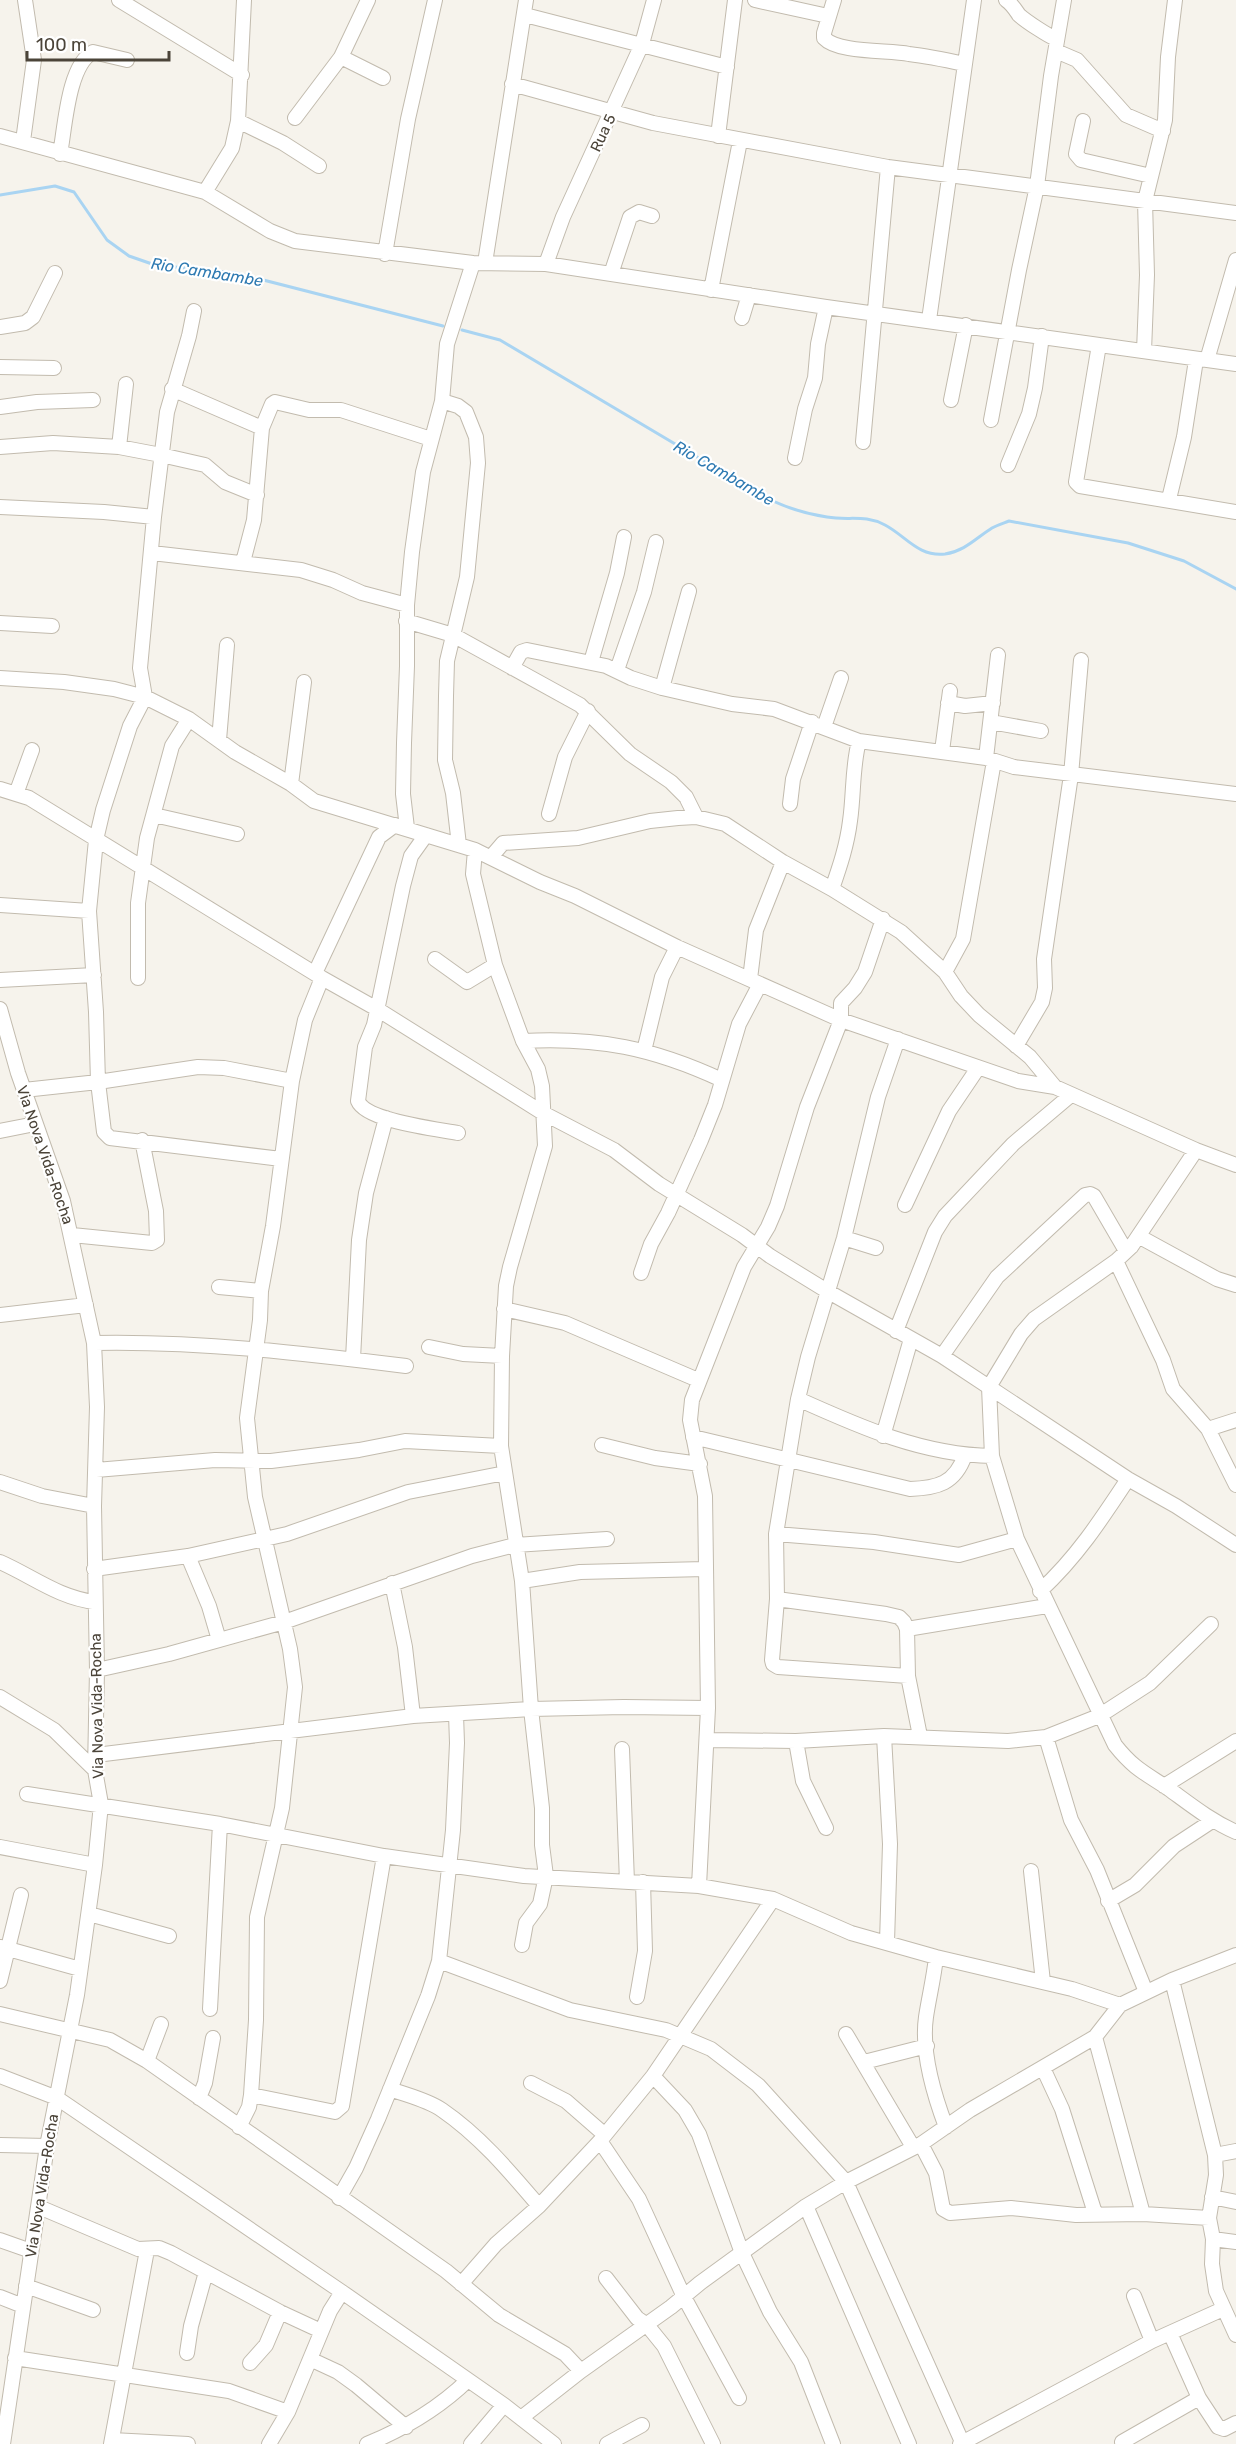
<svg xmlns="http://www.w3.org/2000/svg" width="1236" height="2444" font-family="Rubik,sans-serif">
<rect width="100%" height="100%" fill="#f6f3ec"/>
<g fill="none" stroke-linecap="round" stroke-linejoin="round">
<!-- stream -->
<path stroke="#a9d4f2" stroke-width="3" d="M0,195L55,186L74,192L107,240L129,256L155,265L236,273L443,326
M462,330L500,340L724,473C758,495 786,511 827,517C849,521 864,514 885,525C906,536 918,557 945,554C965,551 976,538 992,528C997,525 1004,523 1009,521L1128,543L1184,561L1236,589"/>
<defs>
<path id="minor" d="M119,0L242,75
M755,0L828,16
M834,0L824,33V38C838,53 887,50 909,54C927,56 946,60 964,64
M1006,0C1012,4 1015,9 1019,15C1027,22 1047,35 1056,39
M525,15L727,67
M1056,51L1077,60L1126,115L1163,131
M341,57L383,78
M512,84L653,123L888,167L1236,213
M295,118L341,57L368,0
M238,121L283,143L319,166
M1083,121L1076,154L1081,160L1151,176
M0,136L205,192L270,231L295,241L473,263L546,264L826,307L1236,364
M718,136L735,0
M23,141L34,60L25,0
M60,154C65,128 68,65 93,52L127,60
M205,192L232,148L238,121L244,0
M385,254L408,119L435,0
M485,263L526,0
M546,264L563,217L642,44L654,0
M611,274L630,217L639,212L652,216
M711,290L740,141
M194,311L189,336L167,412L154,517L140,668L145,697L130,726L103,810L96,840L89,911L96,1012L98,1082L104,1132L110,1138L281,1159
M742,318L749,295
M929,320L974,0
M0,327L25,323L33,317L55,273
M1099,345L1076,482L1080,486L1236,512
M1144,351L1147,275L1145,201L1165,120L1168,57L1175,0
M1207,360L1236,260
M0,367L54,368
M172,389L262,428
M951,400L966,325
M442,401L458,406L466,412L476,437L478,463L467,577L447,661L446,696L445,760L453,793L459,845
M0,407L37,402L93,400
M991,420L1019,270L1037,186L1051,76L1064,0
M863,442L888,167
M0,447L53,443L119,447L161,455L205,465L225,482L257,495
M119,447L126,384
M795,458L805,409L815,378L818,344L826,307
M1008,465L1029,414L1035,388L1042,336
M1169,499L1184,437L1196,360
M0,507L104,512L154,517
M152,553L301,570L333,580L362,593L407,605
M243,562L254,520L262,428L272,404L275,402L309,410H341L431,439
M406,621L453,635L580,705L630,754L671,782L686,797L696,817
M0,623L52,626
M591,662L617,573L624,537
M512,668L521,652L527,650L606,666L631,678L662,688L732,704L774,709L859,741L986,758L1014,767L1236,794
M617,670L644,592L656,542
M0,678L64,682L114,689L145,697L189,719L235,752L291,784L314,801L475,850L540,882L575,896L677,947L841,1020L1018,1081L1055,1087L1196,1150L1236,1165
M662,688L689,591
M948,703L965,706L993,703
M991,722L1041,731
M824,727L841,678
M219,740L227,645
M942,751L950,691
M986,758L998,655
M291,784L304,682
M0,789L29,798L322,978L377,1009L543,1113L614,1150L659,1184L742,1235L770,1256L827,1291L942,1356L1128,1479L1176,1506L1236,1545
M16,794L32,750
M790,804L793,779L812,722
M549,814L565,757L588,711
M154,815L237,834
M407,828L403,794L404,743L407,666V605L412,552L423,472L442,401L447,344L473,263
M426,835L411,856L403,886L374,1025L365,1047L358,1101C366,1121 437,1129 458,1133
M475,850L473,874L495,965L523,1041L538,1069L542,1086L545,1146L510,1267L506,1286L502,1356L501,1446L522,1581L531,1709L542,1808V1845L546,1876L540,1904L526,1923L522,1945
M491,857L503,843L578,838L650,821L678,818L696,817L725,824L783,862L832,889L901,932L945,972L961,996L979,1015L1030,1057L1055,1087
M832,889C840,866 847,845 850,821C854,794 852,767 859,741
M0,905L89,911
M435,959L467,982L495,965
M945,972L963,939L994,761
M315,973L379,837L395,825
M138,978V903L147,838L172,746L189,719
M750,979L756,930L783,862
M0,980L94,975
M0,1009L18,1073L63,1201L94,1343L97,1407L94,1506L97,1670L95,1770L101,1804L95,1865L77,1995L47,2146L3,2444
M898,1039L878,1097L844,1238L808,1357L798,1399L776,1534L777,1599L772,1660L773,1664L778,1667L908,1676
M523,1041C598,1037 653,1048 722,1080
M1016,1046L1042,1002L1045,988L1044,959L1071,775L1081,660
M644,1051L662,977L677,947
M24,1090L98,1082L198,1067L224,1068L292,1081
M0,1131L35,1124
M1196,1150L1131,1247L1116,1261L1034,1319L1021,1334L989,1387L992,1456L1017,1539L1115,1745C1134,1769 1145,1773 1169,1789C1191,1805 1211,1821 1236,1832
M905,1205L949,1111L978,1068
M72,1235L152,1243L157,1240L156,1211L142,1140
M1140,1237L1217,1279L1236,1285
M844,1238L876,1248
M1116,1261L1163,1360L1173,1389L1208,1429L1236,1485
M641,1273L651,1244L668,1213L701,1140L715,1105L739,1024L760,984
M219,1287L261,1291
M504,1309L565,1323L698,1380
M0,1315L86,1305
M896,1331L935,1232L945,1216L1013,1144L1071,1095
M94,1343C198,1341 303,1353 406,1366
M429,1347L463,1354L502,1356
M942,1356L997,1277L1085,1195L1090,1194L1094,1196L1126,1251
M353,1359L359,1240L366,1193L386,1118
M798,1399C860,1427 923,1455 992,1456
M1208,1429L1236,1420
M883,1436L911,1339
M693,1437L910,1489C937,1488 955,1484 965,1455
M602,1445L655,1458L700,1464
M96,1470L215,1460L271,1461L359,1450L405,1441L501,1446
M0,1482L42,1496L94,1506
M776,1534L874,1542L959,1555L1017,1539
M188,1556L209,1606L219,1640
M0,1562C32,1576 59,1598 95,1602
M94,1569L188,1556L287,1534L408,1492L505,1473
M522,1581L580,1572L705,1569
M392,1583L405,1647L413,1716
M1040,1591C1076,1558 1101,1520 1128,1479
M777,1599L886,1614L899,1617L904,1622L907,1629L908,1676L920,1736
M907,1629L1047,1606
M97,1670L169,1654L284,1622L472,1556L515,1545L607,1539
M0,1697L54,1730L95,1770
M884,1736L890,1844L887,1942
M1046,1737L1071,1820L1097,1870L1146,1992
M708,1740L796,1741L884,1736L1008,1741L1046,1737L1099,1716L1150,1683L1211,1624
M796,1741L803,1781L826,1828
M622,1749L627,1882
M96,1755L413,1716L531,1709L624,1707L708,1708
M1164,1786L1236,1741
M27,1794L220,1824L384,1856L524,1876L699,1886L773,1899L851,1933L936,1957L1072,1989L1120,2005
M0,1847L95,1865
M1031,1871L1043,1982
M699,1886L708,1708L705,1496L690,1420L692,1400L744,1267L768,1227L777,1206L807,1107L841,1020V1003L855,988L865,972L883,919
M1108,1901L1135,1885L1174,1846L1212,1821
M89,1914L169,1936
M1,1947L80,1969
M936,1957C934,1977 929,1997 926,2017C921,2051 934,2095 946,2127
M439,1961L570,2010L666,2030L711,2049L758,2085L846,2182L963,2444
M1172,1980L1215,2155L1216,2175L1209,2218L1213,2239L1212,2264L1216,2291L1236,2335
M0,1981L21,1895
M637,1997L645,1951L643,1882
M210,2009L220,1824
M0,2014L110,2040L147,2061L446,2271L499,2315L565,2354L581,2371
M846,2034L913,2147
M1095,2037L1143,2214
M147,2061L161,2024
M864,2062L927,2046
M1043,2068L1062,2109L1095,2213
M0,2076L57,2098L342,2292L504,2405L554,2444
M653,2076L685,2110L699,2134L742,2253L770,2312L801,2362L833,2444
M531,2083L566,2101L605,2135
M390,2089C406,2095 428,2100 442,2110C480,2136 510,2172 539,2206
M251,2095L335,2112L342,2106L384,1856
M199,2098L205,2083L213,2038
M239,2127L249,2107L251,2095L256,2020L257,1917L282,1808L295,1687L290,1649L255,1497L247,1418L260,1320L261,1291L273,1226L292,1081L305,1020L322,978
M600,2141L639,2199L684,2297L739,2398
M921,2144L936,2173L943,2209L950,2213L1011,2208L1076,2215L1143,2214L1209,2218
M0,2145L47,2146
M1215,2155L1236,2151
M1212,2197L1236,2202
M339,2198L356,2168L378,2119L428,1996L439,1961L453,1830L457,1743L456,1714
M806,2206L909,2444
M39,2207L138,2249L159,2248L171,2253L280,2312L321,2331
M1213,2239L1236,2242
M0,2240L31,2251
M606,2278L637,2318L647,2325L664,2346L713,2444
M461,2284L496,2244L539,2206L600,2141L653,2076L773,1899
M26,2286L93,2310
M1134,2296L1152,2341
M0,2297L23,2306
M1170,2333L1199,2398L1218,2427L1224,2429L1236,2423
M187,2353L191,2326L206,2272
M15,2358L229,2391L288,2412
M310,2359L338,2372L356,2385L406,2427
M250,2363L266,2345L280,2312
M521,2418L581,2371L671,2307L700,2283L806,2206L846,2182L921,2144L970,2110L1095,2037L1120,2005L1172,1980L1236,1955
M112,2440L188,2444
M1122,2442L1199,2398
M111,2444L147,2250
M269,2444L288,2412L330,2311L342,2292
M367,2444C406,2428 438,2409 468,2380
M471,2444L504,2405
M607,2444L642,2425
M960,2444L1152,2341L1223,2309"/>
</defs>
<!-- minor casing -->
<use href="#minor" stroke="#c2bbae" stroke-width="16"/>
<!-- minor -->
<use href="#minor" stroke="#fff" stroke-width="14"/>
</g>
<g text-anchor="middle" dominant-baseline="central" stroke-width="4.5" stroke-linejoin="round" paint-order="stroke">
<!-- street labels -->
<g font-size="15" fill="#4b4439" stroke="#fff">
<text transform="translate(603 133) rotate(-65)">Rua 5</text>
<text transform="translate(45 1155) rotate(71)">Via Nova Vida-Rocha</text>
<text transform="translate(97 1706) rotate(-91)">Via Nova Vida-Rocha</text>
<text transform="translate(42 2186) rotate(-81)">Via Nova Vida-Rocha</text>
</g>
<!-- water labels -->
<g font-size="16" font-style="italic" fill="#2e7ab2" stroke="#fff">
<text transform="translate(207 272) rotate(9)">Rio Cambambe</text>
<text transform="translate(724 473) rotate(30)">Rio Cambambe</text>
</g>
</g>
<!-- scale -->
<path d="M27 51v9h142v-9" fill="none" stroke="#4b4439" stroke-width="3"/>
<text x="36" y="51" font-size="18" fill="#4b4439" stroke="#ffffff" stroke-width="4.5" paint-order="stroke">100 m</text>
</svg>
